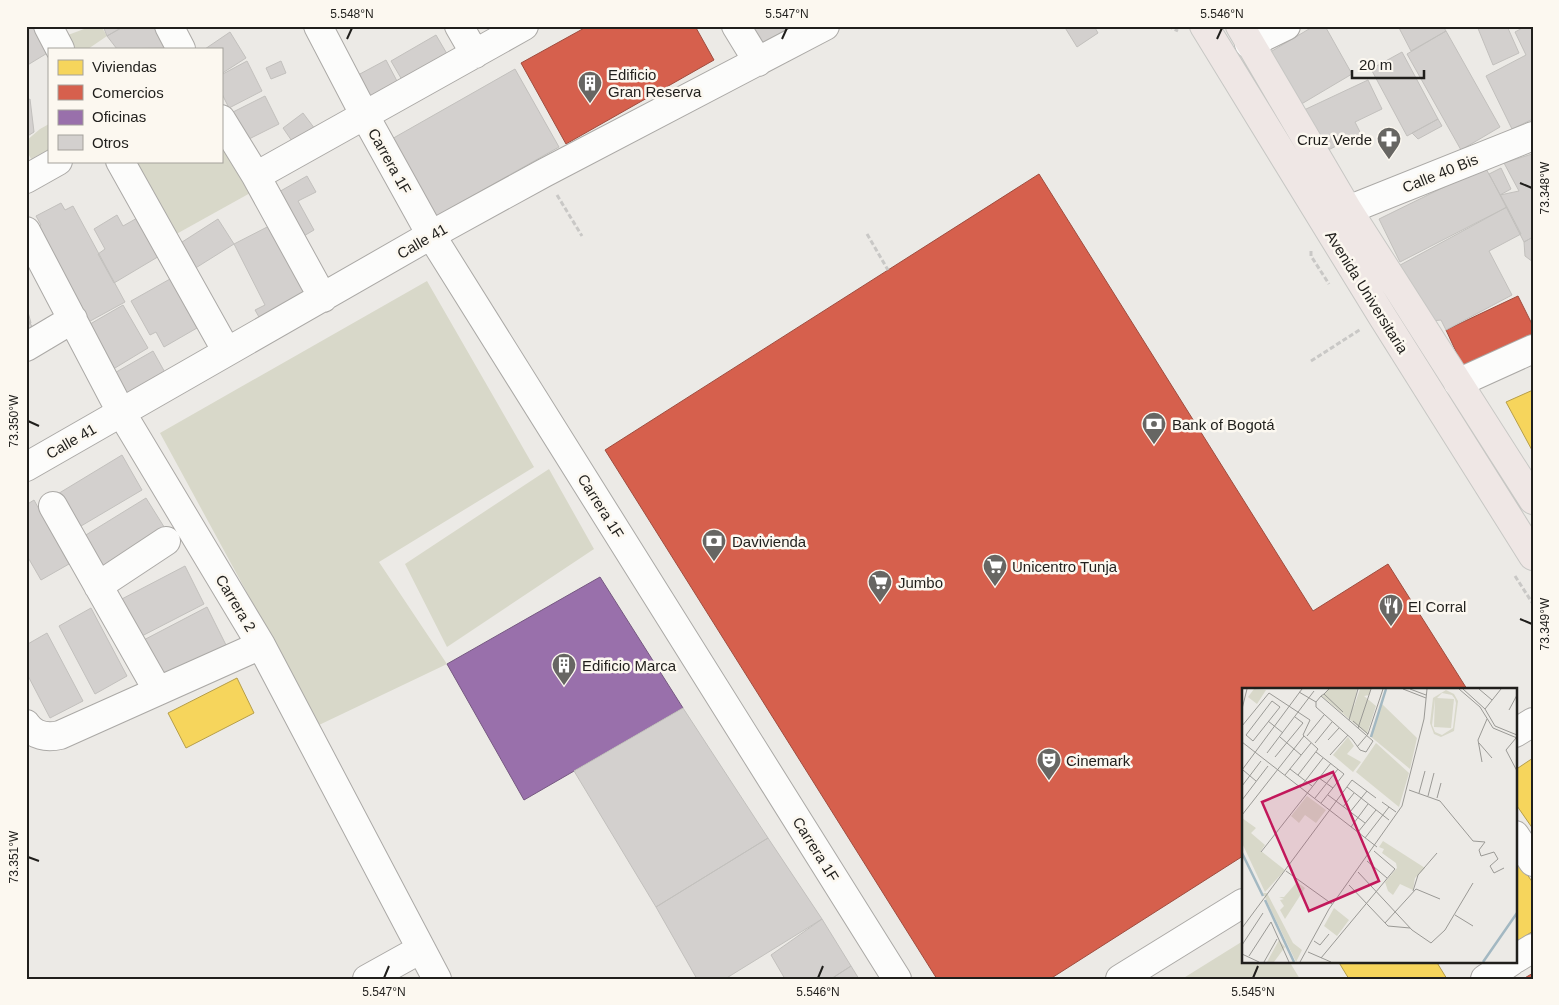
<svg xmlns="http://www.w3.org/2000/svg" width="1559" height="1005" font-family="Helvetica,sans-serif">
<rect width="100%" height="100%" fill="#eceae6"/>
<!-- green -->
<path fill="#d8d8c9" d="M92,26H101L107,36L88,49H73L68,35Z
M49,124V150L31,159L26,149V141L40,129Z
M221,136L252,192L171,237L129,161H221Z
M427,281L534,467L379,562L447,664L319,725L160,433Z
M549,469L594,549L447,647L405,564Z
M1243,941V961H1289L1300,979H1182Z"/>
<!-- homes -->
<path fill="#f6d55c" stroke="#b69e49" d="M1533,390V452L1506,402Z
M237,678L254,713L186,748L168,713Z
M1533,758V829L1515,803V770Z
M1515,857L1533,883V931L1515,943Z
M1338,961H1436L1447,979H1349Z"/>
<!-- shops -->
<path fill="#d6604d" stroke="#9f4c3e" d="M588,26H695L714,60L566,144L521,63Z
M1039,174L1313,611L1388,564L1467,689H1243V856L1050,979H937L605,450Z
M1518,296L1533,326V339L1465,371L1446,330Z
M1533,973V979H1523Z"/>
<!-- offices -->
<path fill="#9970ab" stroke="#755880" d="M600,577L683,708L524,800L447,664Z"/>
<!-- building -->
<path fill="#d3d0ce" stroke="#c2c0bd" d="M26,26H34L49,49V52L26,66Z
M103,26H124L107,36Z
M125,26H160L167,48L117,49L107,36Z
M750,26H792L756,47Z
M1064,26H1094L1098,33L1077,47Z
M1314,26H1325L1352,74L1293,109L1267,54Z
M1398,26H1443L1446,31L1411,51Z
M1477,26H1507L1519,53L1493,65Z
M1526,26H1533V119L1512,129L1486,76L1526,55L1515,32Z
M1446,31L1500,127L1461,150L1407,54Z
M230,32L246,58L221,74V49H205Z
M436,35L450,59L405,85L391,61Z
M1402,52L1438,119L1407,136L1371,69Z
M386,60L398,83L370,98L358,75Z
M247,61L262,91L229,108L221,92V75Z
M281,61L286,73L271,79L266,68Z
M515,69L559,147L433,218L390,140Z
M1368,80L1382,109L1355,122L1361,134L1324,152L1304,110Z
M265,96L279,124L247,140L233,112Z
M30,99L34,132L26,137V101Z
M303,113L315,129L294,144L283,128Z
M1438,119L1442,126L1418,139L1412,133Z
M1532,154L1533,237L1524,242L1500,195L1519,191L1504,163Z
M1485,167L1507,207L1400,262L1379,219Z
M1501,168L1511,189L1500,195L1489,174Z
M307,176L316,192L298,201L314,230L302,237L277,193Z
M61,203L65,210L73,206L125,302L83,325L31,230L41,225L36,216Z
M1507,207L1521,234L1489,251L1512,295L1446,330L1441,320L1431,321L1391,270Z
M117,215L123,226L139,217L161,255L114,283L98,254L105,249L94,229Z
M218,219L234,244L194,269L179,244Z
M275,223L314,297L263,324L255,310L265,305L234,244Z
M1533,237V262L1525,256L1524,242Z
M170,279L197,328L164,347L156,332L150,335L131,301Z
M26,305L31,323L26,326Z
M123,305L148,348L110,371L85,327Z
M26,316L34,330L26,334Z
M153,351L167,376L117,404L104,379Z
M122,455L142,490L76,529L56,495Z
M146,498L166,530L100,570L81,538Z
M34,500L69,564L41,580L26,554V505Z
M185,566L204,604L138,638L118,601Z
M207,607L226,645L158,681L138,643Z
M91,608L127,676L95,694L59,626Z
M47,633L83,701L50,718L26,672V645Z
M683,708L768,838L656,907L574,771Z
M768,838L822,919L725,979H697L656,907Z
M822,919L851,966L831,979H785L771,955Z
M851,966L859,979H831Z"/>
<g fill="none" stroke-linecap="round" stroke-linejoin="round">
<defs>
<path id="minor" d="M48,26L60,49
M169,26L181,49
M318,26L365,116L431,235L897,979
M459,26L475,54
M736,26L758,62
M1249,44L1286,26
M221,119L256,176L323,298
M120,161L227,352
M256,176L524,26
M26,179L58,161
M1348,210L1533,136
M26,231L121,412L261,645L437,979
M26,347L73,319
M1458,383L1533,349
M26,467L431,235L544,173L825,26
M53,506L158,691
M98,586L166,541
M26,724C34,736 47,738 60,735L261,645
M1515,733L1533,722
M1515,835L1533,862
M1515,959L1533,948
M367,979L421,949
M1120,979L1243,903
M1485,979L1512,961"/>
<path id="major" d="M1204,26L1382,316L1533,556
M1240,26L1348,210L1533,500"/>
</defs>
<!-- minor casing -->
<use href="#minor" stroke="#aba9a6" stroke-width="30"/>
<!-- major casing -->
<use href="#major" stroke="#c7c7c4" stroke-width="30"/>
<!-- path -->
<path stroke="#c9c8c6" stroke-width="3" stroke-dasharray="5 2.5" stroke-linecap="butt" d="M1168,26L1178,31
M557,195L582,236
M867,234L888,270
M1311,251V256L1329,284
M1311,361L1361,329
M1515,576L1533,604"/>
<!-- minor -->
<use href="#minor" stroke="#fcfcfb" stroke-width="28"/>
<!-- major -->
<use href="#major" stroke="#efe7e5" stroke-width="28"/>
</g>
<!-- ticks -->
<path fill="none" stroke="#201f1c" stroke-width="2" d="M347,39L352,28M782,39L787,28M1217,39L1222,28M1520,183L1532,188M28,421L39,426M1520,619L1532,624M28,857L39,861M384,978L389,966M818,978L823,966M1253,978L1258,966"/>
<!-- icons -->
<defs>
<symbol id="building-pin" viewBox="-11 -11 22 30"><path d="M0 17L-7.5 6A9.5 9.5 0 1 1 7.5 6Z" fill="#676663" stroke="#fcf8f0"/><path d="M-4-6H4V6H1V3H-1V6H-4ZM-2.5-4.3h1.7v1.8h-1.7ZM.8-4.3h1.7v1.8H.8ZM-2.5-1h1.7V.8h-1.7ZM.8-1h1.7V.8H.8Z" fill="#fff"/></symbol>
<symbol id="pharmacy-pin" viewBox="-11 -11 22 30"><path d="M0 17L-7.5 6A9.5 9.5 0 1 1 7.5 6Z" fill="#676663" stroke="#fcf8f0"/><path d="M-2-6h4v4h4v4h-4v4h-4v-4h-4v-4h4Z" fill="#fff"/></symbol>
<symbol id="bank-pin" viewBox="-11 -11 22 30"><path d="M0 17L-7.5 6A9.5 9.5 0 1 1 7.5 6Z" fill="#676663" stroke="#fcf8f0"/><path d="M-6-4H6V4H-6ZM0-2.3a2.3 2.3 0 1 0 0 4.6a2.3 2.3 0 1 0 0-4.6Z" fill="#fff"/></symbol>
<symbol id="supermarket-pin" viewBox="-11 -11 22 30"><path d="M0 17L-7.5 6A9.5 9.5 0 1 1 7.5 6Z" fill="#676663" stroke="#fcf8f0"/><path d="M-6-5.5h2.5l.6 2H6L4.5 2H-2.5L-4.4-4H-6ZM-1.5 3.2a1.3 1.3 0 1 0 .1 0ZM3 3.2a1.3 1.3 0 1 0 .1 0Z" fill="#fff"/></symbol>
<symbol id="restaurant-pin" viewBox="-11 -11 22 30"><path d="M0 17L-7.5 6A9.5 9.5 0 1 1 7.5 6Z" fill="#676663" stroke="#fcf8f0"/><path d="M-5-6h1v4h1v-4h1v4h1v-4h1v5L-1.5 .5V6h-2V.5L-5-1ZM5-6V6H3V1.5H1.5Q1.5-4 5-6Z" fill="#fff"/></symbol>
<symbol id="theatre-pin" viewBox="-11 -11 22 30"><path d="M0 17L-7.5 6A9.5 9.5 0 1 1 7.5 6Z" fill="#676663" stroke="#fcf8f0"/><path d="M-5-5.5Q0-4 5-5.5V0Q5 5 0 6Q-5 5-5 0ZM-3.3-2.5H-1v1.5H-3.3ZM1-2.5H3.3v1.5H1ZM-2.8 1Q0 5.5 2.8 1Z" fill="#fff"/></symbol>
</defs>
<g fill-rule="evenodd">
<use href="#building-pin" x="576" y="69" width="28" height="38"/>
<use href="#pharmacy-pin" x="1375" y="125" width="28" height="38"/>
<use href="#bank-pin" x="1140" y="410" width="28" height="38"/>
<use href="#bank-pin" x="700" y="527" width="28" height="38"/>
<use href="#supermarket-pin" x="981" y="552" width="28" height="38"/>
<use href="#supermarket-pin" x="866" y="568" width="28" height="38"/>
<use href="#restaurant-pin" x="1377" y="592" width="28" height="38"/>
<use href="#building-pin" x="550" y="651" width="28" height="38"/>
<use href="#theatre-pin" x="1035" y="746" width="28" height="38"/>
</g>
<g text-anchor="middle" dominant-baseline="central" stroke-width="5" stroke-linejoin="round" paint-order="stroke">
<!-- poi labels -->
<g font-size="15" fill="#201f1c" stroke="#fcf8f0" text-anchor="start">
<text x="608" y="74">Edificio<tspan x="608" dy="17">Gran Reserva</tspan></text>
<text x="1372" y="139" text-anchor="end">Cruz Verde</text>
<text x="1172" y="424">Bank of Bogotá</text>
<text x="732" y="541">Davivienda</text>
<text x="1012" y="566">Unicentro Tunja</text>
<text x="898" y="582">Jumbo</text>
<text x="1408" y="606">El Corral</text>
<text x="582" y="665">Edificio Marca</text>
<text x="1066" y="760">Cinemark</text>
</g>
<!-- street labels -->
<g font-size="15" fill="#201f1c" stroke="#fcf8f0">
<text transform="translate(390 161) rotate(61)">Carrera 1F</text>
<text transform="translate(1440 173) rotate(-22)">Calle 40 Bis</text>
<text transform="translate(422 241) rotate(-30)">Calle 41</text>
<text transform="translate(1367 292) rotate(58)">Avenida Universitaria</text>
<text transform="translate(71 441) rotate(-30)">Calle 41</text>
<text transform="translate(601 506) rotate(58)">Carrera 1F</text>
<text transform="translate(236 603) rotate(59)">Carrera 2</text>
<text transform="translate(816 849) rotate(58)">Carrera 1F</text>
</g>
</g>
<!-- overview -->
<g transform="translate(1242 688)">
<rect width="275" height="275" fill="#eceae6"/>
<path d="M12,1L24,2L15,16L6,9ZM86,1H115L111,21L118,1H129L127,7L122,8L134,18L125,46L80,8ZM204,2L212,6L216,13L212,43L199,49L192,46L188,35L191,10ZM200,5L210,7L213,11L214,15L211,40L200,47L193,44L190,37L193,11L192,39L209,40L212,11L195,10ZM140,16L175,50L168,81L128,48ZM106,49L112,58L105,66L119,74L111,84L91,67ZM134,55L167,85L157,119L114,84ZM65,108L84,122L74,135L63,127L57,135L49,128ZM0,130L14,140L9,145L23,157L19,163L43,182L23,204L0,155ZM141,153L183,180L173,190L171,202L158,196L151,207L146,203L143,194L155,180L154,175L140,165L142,161L137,159ZM55,194L63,200L43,231L38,222L42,218L38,212L42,211L37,209H42ZM21,205H25L51,255L60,262L54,274ZM92,220L107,232L95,248L82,238ZM37,252L43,259L32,274H25Z" fill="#d8d8c9" fill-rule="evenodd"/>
<path fill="none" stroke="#a3b8c2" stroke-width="2.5" d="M129,49L144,1M0,165L21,208M23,212L52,274M241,274L275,225"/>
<path fill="none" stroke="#9a9995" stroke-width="1" d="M161,1L184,10M168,1L184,7M217,1L238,19L251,40L275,50M221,1L243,21L253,38L275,47M237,1L250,12M57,4L74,14M82,6L101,24M79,8L131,53L124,64L118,62L110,51L74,19V14L79,8L82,6L87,1M30,13L38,19L11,53L4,47ZM0,21L5,1M243,21L259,1M267,22L275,7M107,32L116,1M26,33L41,45M111,33L126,46M0,38L27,5L68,32L61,47L76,61L56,87M116,40L129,1M65,48L82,27M38,49L59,67M274,50L264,62L275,83M86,52L97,40M0,54L135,159M73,55L90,34M237,55L250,70M115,59L126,46L141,1M74,64L102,86L79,115M25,65L72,3M88,67L106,47M33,69L61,35L53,29M240,74L236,52L245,31M48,81L70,98M0,82L60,1M1,82L14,93M43,87L69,55M77,90L91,100M60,97L81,70M0,98L19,73M105,99L147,132M167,102L198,113L231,153L243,154L237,162L239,168L252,164L256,171L248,178L252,185L262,180M177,105L183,83M86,107L123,135M186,108L192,85M73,110L96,81M195,110L199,95M0,112L26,78M140,114L154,124M101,119L112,105M108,124L125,103M0,127L62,48M109,139L126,116M116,144L134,122M123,150L147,119M19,164L89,75M125,173L145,190M44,183L90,216M116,184L170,242L189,255L203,242L231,195M107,197L146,238L168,240M171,203L176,187L195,165M213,227L231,238M143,235L174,201L198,211M0,240L110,92L134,110M72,253L78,257L87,246M0,257L21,225M66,264L89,274M0,266L17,274M7,268L29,234L47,274M79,270L153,181L132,163M22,274L35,251M58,274L87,221L160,118L182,31L185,1"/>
<path fill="#c2185b" fill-opacity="0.15" stroke="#c2185b" stroke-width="2.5" d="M91,84L137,193L67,223L20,114Z"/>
<rect width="275" height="275" fill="none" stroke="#201f1c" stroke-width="2.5"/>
</g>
<!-- border -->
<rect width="1559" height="1005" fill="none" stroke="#fcf8f0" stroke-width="55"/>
<!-- legend -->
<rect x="48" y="48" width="175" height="115" fill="#fcf8f0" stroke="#a4a19b"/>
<rect x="58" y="60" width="25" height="15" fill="#f6d55c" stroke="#a4a19b"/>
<text x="92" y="72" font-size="15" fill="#201f1c">Viviendas</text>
<rect x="58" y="85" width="25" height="15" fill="#d6604d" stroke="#a4a19b"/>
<text x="92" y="98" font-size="15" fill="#201f1c">Comercios</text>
<rect x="58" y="110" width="25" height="15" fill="#9970ab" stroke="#a4a19b"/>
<text x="92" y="122" font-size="15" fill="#201f1c">Oficinas</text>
<rect x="58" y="135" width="25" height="15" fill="#d3d0ce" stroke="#a4a19b"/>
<text x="92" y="148" font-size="15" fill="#201f1c">Otros</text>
<!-- scale -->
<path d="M1352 70v8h72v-8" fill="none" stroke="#201f1c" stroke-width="2.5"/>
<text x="1359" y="70" font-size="15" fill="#201f1c" stroke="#fcf8f0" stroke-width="4" paint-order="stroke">20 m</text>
<rect x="28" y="28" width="1504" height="950" fill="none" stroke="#201f1c" stroke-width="2"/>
<g font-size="12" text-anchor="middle" fill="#201f1c">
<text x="352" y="18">5.548°N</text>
<text x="787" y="18">5.547°N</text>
<text x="1222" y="18">5.546°N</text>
<text transform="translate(1545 188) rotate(-90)" y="4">73.348°W</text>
<text transform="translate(14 421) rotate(-90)" y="4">73.350°W</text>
<text transform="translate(1545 624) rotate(-90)" y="4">73.349°W</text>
<text transform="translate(14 857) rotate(-90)" y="4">73.351°W</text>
<text x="384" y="996">5.547°N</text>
<text x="818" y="996">5.546°N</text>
<text x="1253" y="996">5.545°N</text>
</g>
</svg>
